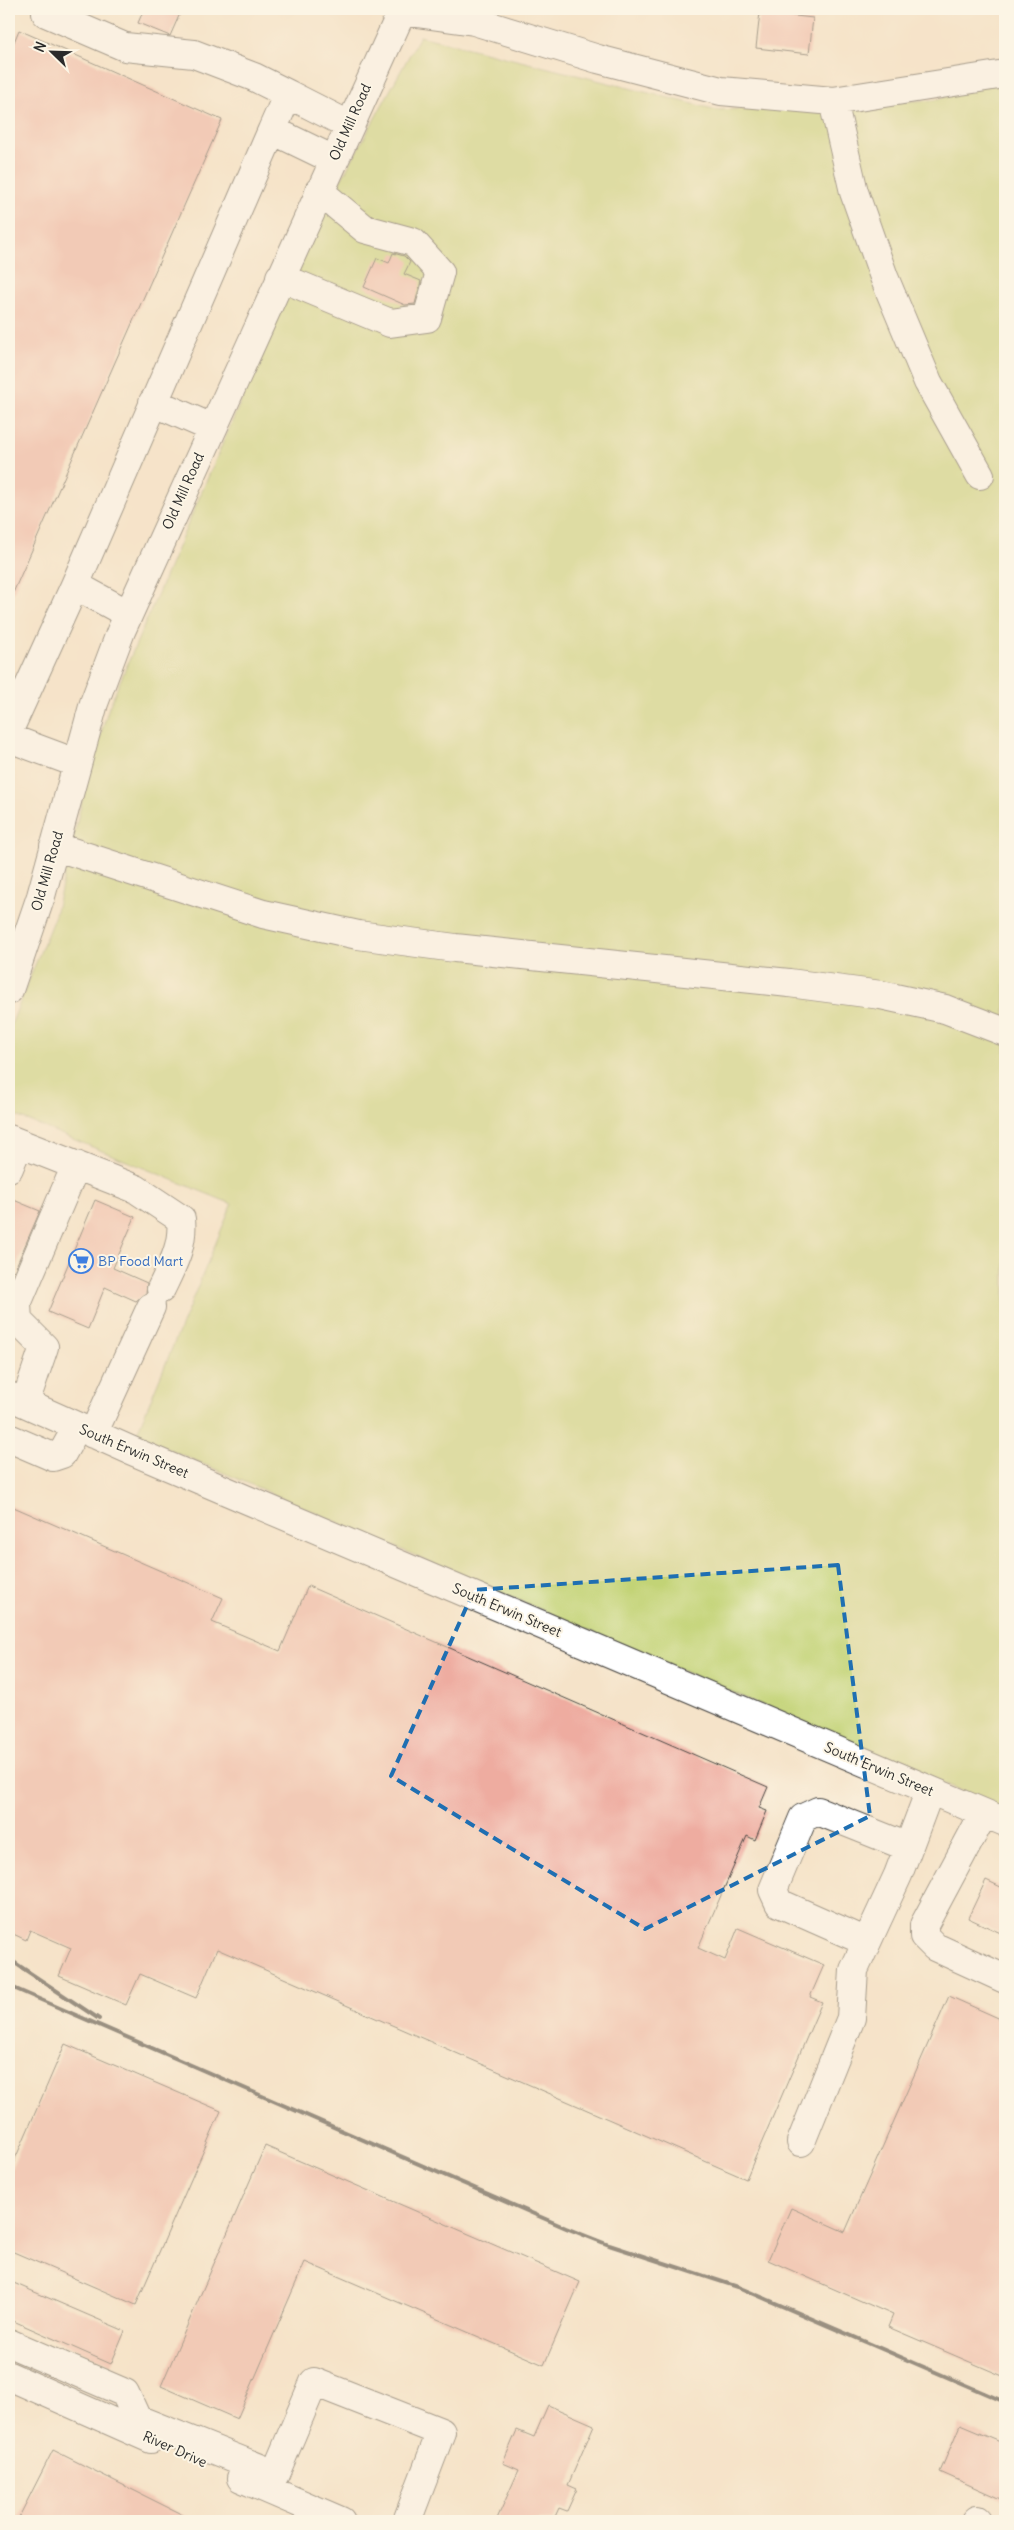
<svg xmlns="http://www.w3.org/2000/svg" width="1014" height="2530" font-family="Delius,sans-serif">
<rect width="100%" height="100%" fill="#fcf5e5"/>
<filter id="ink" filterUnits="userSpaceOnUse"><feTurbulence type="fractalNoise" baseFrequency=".02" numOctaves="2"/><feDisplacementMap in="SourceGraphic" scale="10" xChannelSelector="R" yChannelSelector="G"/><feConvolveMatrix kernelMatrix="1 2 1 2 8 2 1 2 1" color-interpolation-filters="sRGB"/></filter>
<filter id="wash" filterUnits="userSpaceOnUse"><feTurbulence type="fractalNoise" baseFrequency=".0096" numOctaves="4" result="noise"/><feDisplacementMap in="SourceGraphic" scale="20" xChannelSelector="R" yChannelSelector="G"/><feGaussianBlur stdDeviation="1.12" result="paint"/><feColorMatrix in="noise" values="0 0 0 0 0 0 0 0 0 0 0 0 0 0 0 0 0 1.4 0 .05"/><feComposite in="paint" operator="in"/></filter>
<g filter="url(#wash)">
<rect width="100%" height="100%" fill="#f5e3c9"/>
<!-- green -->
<path fill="#c2d376" stroke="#767f50" d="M420,36L717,110L934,100L1005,81V1810L136,1435L232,1204L9,1113V1030L55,915L87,780L109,707L319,220Z"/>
<g id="blocks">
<!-- building -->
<path fill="#eeaca0" d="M144,9H182L170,36L138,23Z
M760,12L813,18L809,54L756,48Z
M19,30L222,120L9,602V54Z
M393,253L404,256L410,262L404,274L421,281L415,304L405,305L364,287L377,258L389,263Z
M9,1198L40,1211L14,1271L9,1269Z
M95,1200L135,1217L113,1268L147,1283L146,1293L136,1301L105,1287L88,1329L48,1312Z
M9,1505L223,1598L212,1622L280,1651L308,1586L768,1787L759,1808L767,1811L755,1840L747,1836L698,1948L725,1960L738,1928L824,1965L810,1997L822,2002L746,2179L217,1949L196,1998L140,1974L126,2005L59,1976L71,1948L30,1930L26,1940L9,1932Z
M986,1880L1005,1889V1935L968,1918Z
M949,1996L1005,2021V2377L888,2327L893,2315L768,2260L791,2208L845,2232Z
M65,2044L221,2111L136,2305L9,2250V2173Z
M265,2146L580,2282L544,2365L305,2262L237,2419L161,2386Z
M9,2281L125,2331L111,2364L9,2319Z
M548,2405L594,2425L568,2485L577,2489L567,2511L559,2508L553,2521H496L519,2470L503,2463L517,2430L534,2437Z
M960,2425L1005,2444V2501L940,2472Z
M53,2450L195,2521H17Z"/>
</g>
</g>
<g filter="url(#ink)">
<use href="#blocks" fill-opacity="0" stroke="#494743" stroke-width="1"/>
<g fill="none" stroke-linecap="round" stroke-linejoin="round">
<defs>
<path id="minor" d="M402,11L474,21L598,59L721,91L833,101L1005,74
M46,13L125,47L194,54L254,77L288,94
M833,101L854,192L884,277L928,382L980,475
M272,130L288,94L349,125
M280,277L390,323L427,318L440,272L413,242L365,229L319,191
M153,402L212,428
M75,585L128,614
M9,730L75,585L272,130L334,160
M9,738L76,763
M54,846L263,914L358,935L455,948L789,983L881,995L945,1009L1005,1032
M9,990L41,896L94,703L121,631L403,9
M9,1139L136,1189L181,1219C184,1245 172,1266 161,1289
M9,1168L19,1143
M9,1396L130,1450L1005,1822
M25,1403L44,1347L18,1321L17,1304L76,1165
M93,1434L151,1307
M9,1438L53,1457L62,1454L77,1427
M984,1813L924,1925V1936L935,1947L1005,1979
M867,1942L779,1903L773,1890L803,1818L818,1811L908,1847
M801,2142L851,2018L854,1970L898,1875L930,1790
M9,2343L125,2393L137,2419L275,2474L314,2382L441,2432L407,2521
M9,2376L151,2439
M241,2478L341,2521
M976,2521L977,2520"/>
</defs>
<!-- minor casing -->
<use href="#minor" stroke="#494743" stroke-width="30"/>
<!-- minor -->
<use href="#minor" stroke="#fff" stroke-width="28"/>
<!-- rail -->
<path stroke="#2b2b2b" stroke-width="4" d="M9,1959L99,2019
M9,1986L566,2228L609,2245L738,2287L1005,2402"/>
</g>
</g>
<!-- marked area -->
<path d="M0 0H1014V2530H0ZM838,1565L870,1816L645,1929L391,1776L474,1590Z" fill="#f5e3c9" fill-opacity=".55" fill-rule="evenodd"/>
<path fill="none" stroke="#1f6fb2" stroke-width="4" stroke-dasharray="10 6" stroke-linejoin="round" d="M838,1565L870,1816L645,1929L391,1776L474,1590Z"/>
<!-- icons -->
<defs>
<symbol id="supermarket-ring" viewBox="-11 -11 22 22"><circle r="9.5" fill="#fcf5e5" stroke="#3f7fe0" stroke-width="1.5"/><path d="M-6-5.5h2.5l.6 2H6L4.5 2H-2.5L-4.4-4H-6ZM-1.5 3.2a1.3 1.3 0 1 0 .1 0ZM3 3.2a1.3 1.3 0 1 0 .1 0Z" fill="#3f7fe0"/></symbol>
</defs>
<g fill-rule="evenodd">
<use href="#supermarket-ring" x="67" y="1247" width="28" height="28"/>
</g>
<g text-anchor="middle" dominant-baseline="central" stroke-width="4" stroke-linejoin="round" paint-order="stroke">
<!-- street labels -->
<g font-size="14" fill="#2b2b2b" stroke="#fcf5e5">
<text transform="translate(350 122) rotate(-66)">Old Mill Road</text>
<text transform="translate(183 491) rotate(-66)">Old Mill Road</text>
<text transform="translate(47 871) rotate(-74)">Old Mill Road</text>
<text transform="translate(134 1451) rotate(23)">South Erwin Street</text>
<text transform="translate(507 1610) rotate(23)">South Erwin Street</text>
<text transform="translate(879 1769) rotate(23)">South Erwin Street</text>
<text transform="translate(175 2449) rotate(24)">River Drive</text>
</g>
<!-- shop labels -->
<g font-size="14" fill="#366cbe" stroke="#fcf5e5" text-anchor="start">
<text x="98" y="1261">BP Food Mart</text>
</g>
</g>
<!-- margin -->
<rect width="1014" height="2530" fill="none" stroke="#fcf5e5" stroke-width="30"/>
<!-- north arrow -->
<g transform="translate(52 52) rotate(293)" stroke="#fcf5e5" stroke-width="4" paint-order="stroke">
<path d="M0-4L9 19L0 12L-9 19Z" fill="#2b2b2b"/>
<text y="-8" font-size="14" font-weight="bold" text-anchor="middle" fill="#2b2b2b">N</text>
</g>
</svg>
